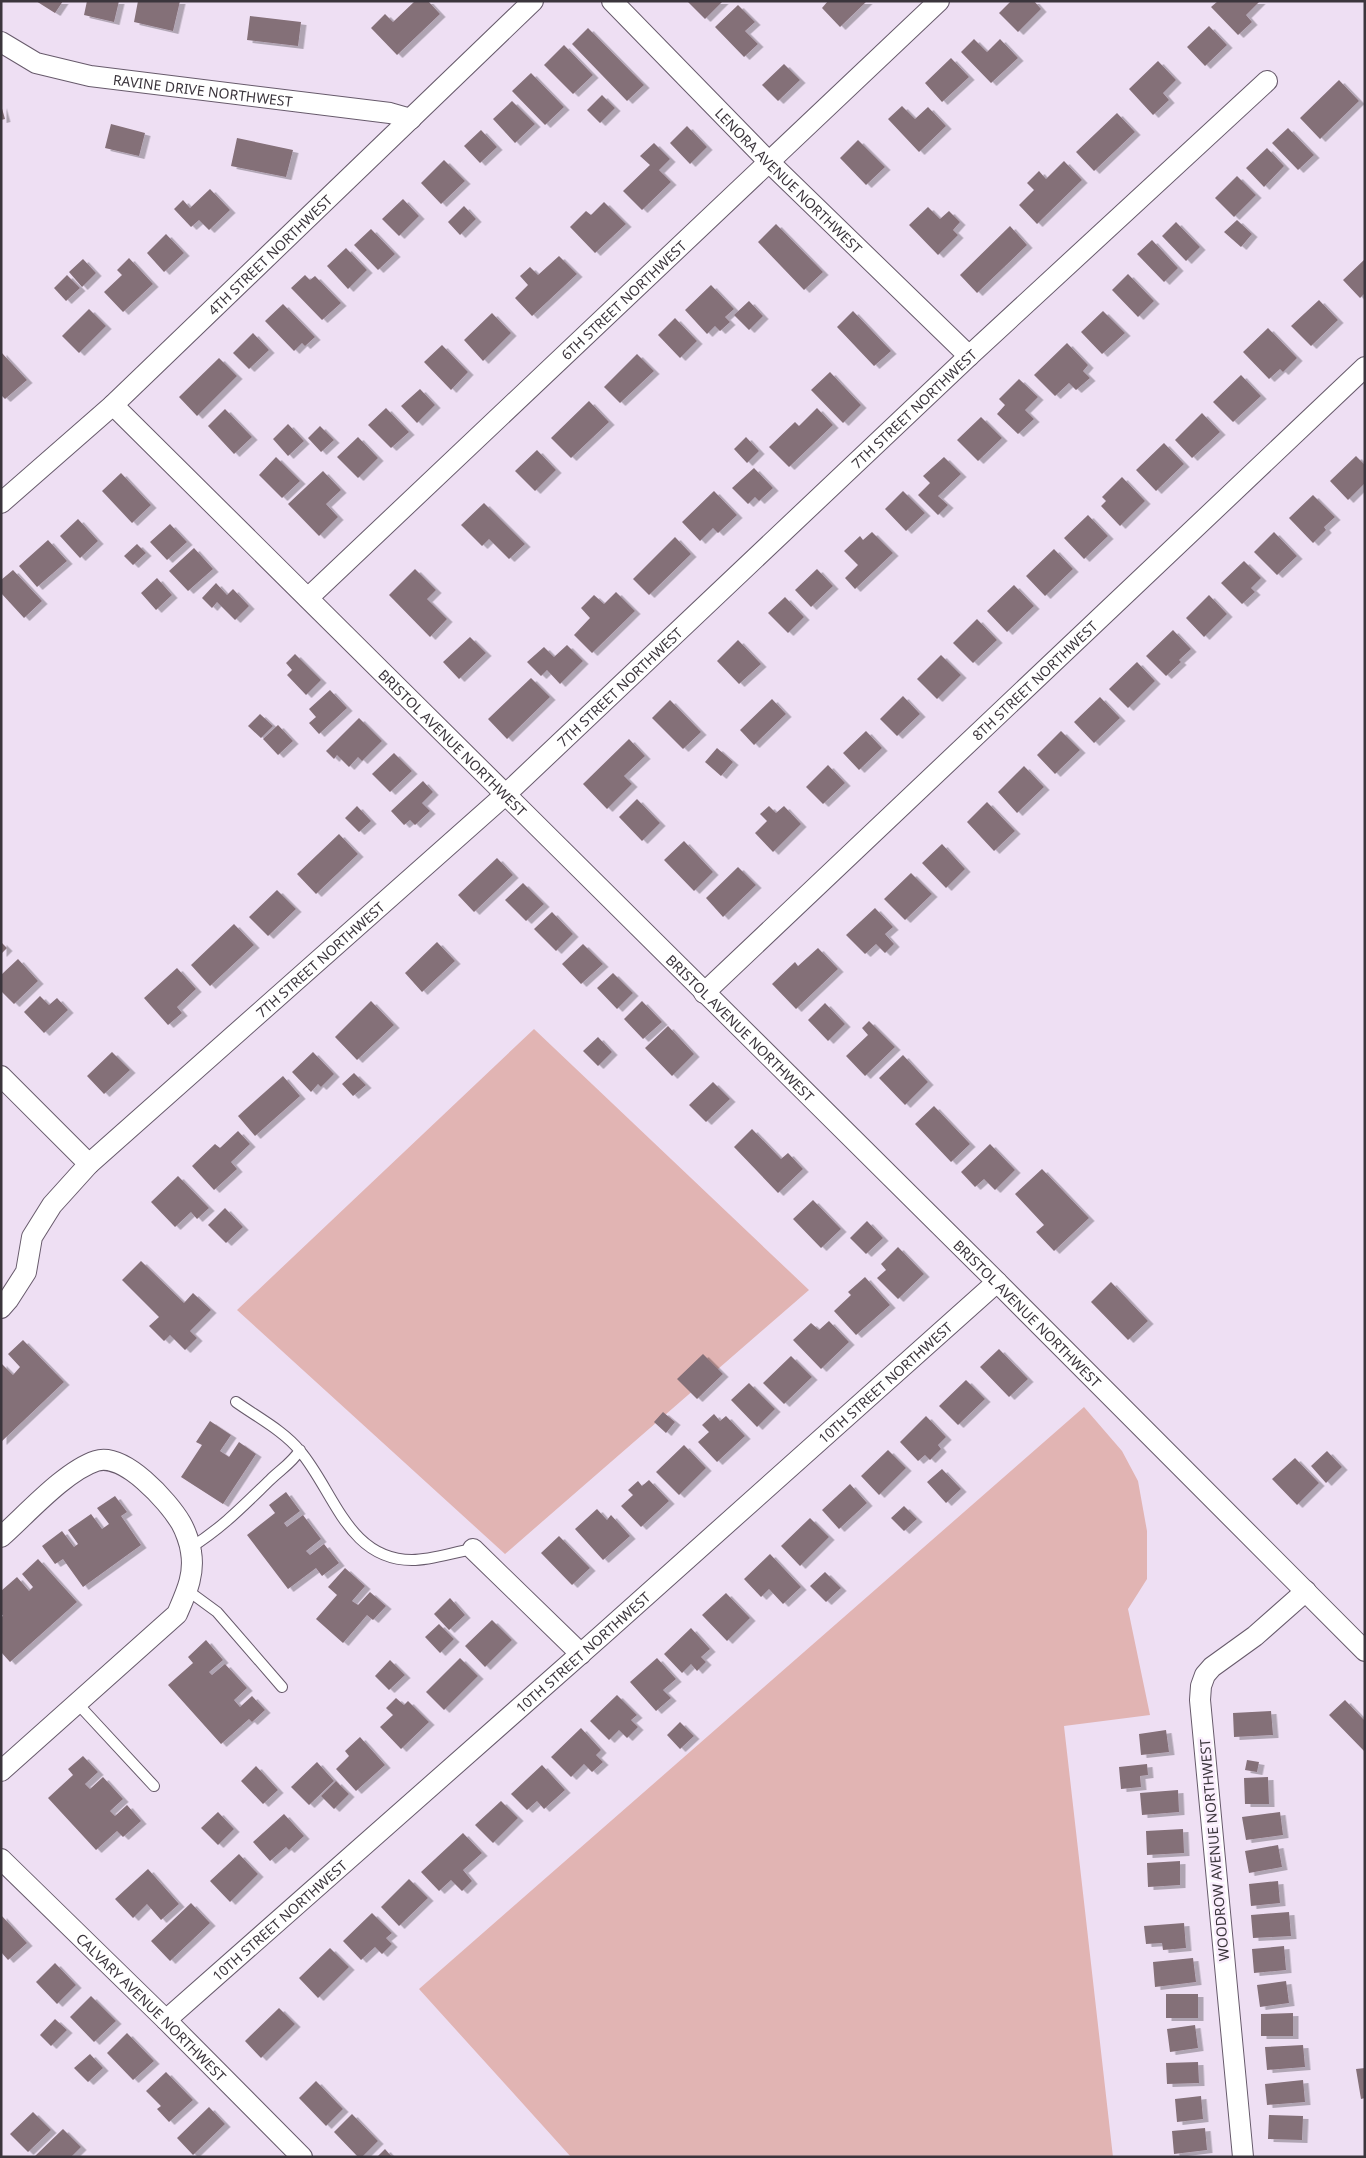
<svg xmlns="http://www.w3.org/2000/svg" width="1366" height="2158" font-family="'Noto Sans',sans-serif">
<defs>
<filter id="shadow"><feDropShadow dx="5.5" dy="3" stdDeviation="0" flood-color="#0004"/></filter>
</defs>
<rect width="100%" height="100%" fill="#eedff3"/>
<!-- green -->
<path fill="#e1b4b3" d="M534,1029L809,1290L505,1554L237,1310Z
M1084,1407L1122,1451L1138,1481L1147,1531V1579L1128,1609L1150,1715L1064,1726L1113,2157H571L419,1989Z"/>
<!-- building -->
<path fill="#846f78" filter="url(#shadow)" d="M36,1H63L55,13Z
M87,1H119L114,22L84,15Z
M138,1H180L173,31L134,22Z
M415,1H428L440,14L397,55L371,28L385,14L393,22Z
M687,1H723L705,19Z
M828,1H867L840,27L822,8Z
M1011,1H1034L1041,9L1018,32L999,13Z
M1218,1H1260L1246,15L1252,22L1238,35L1211,7Z
M738,5L755,22L745,31L758,44L744,57L715,27Z
M250,16L301,22L298,46L247,40Z
M1209,26L1227,45L1205,66L1187,47Z
M588,28L644,85L627,101L572,44Z
M974,39L987,52L1000,39L1018,58L991,83L961,52Z
M564,45L593,75L573,94L544,65Z
M951,58L969,77L942,102L925,83Z
M1158,61L1176,80L1163,93L1169,100L1153,115L1129,89Z
M784,64L800,80L778,101L762,85Z
M531,73L564,107L545,125L512,91Z
M1339,80L1359,101L1320,139L1300,118Z
M602,95L615,108L600,123L587,110Z
M512,101L535,124L515,143L493,119Z
M1,105L5,119L1,120Z
M902,106L915,119L928,107L946,126L919,152L888,119Z
M1117,113L1135,132L1094,171L1076,152Z
M111,124L145,133L139,156L105,148Z
M687,126L707,147L690,164L670,143Z
M1288,128L1314,155L1298,170L1272,143Z
M481,130L497,147L480,163L464,146Z
M237,138L293,150L286,177L231,166Z
M858,140L885,167L866,185L840,158Z
M654,143L670,159L659,170L671,182L642,210L623,191L650,165L640,156Z
M1267,148L1284,166L1264,187L1246,168Z
M444,160L465,181L441,204L421,183Z
M1064,161L1082,180L1037,224L1019,205L1034,190L1027,183L1039,171L1046,179Z
M1237,176L1256,195L1234,217L1215,198Z
M210,189L230,210L209,230L199,220L191,227L174,209L183,200L190,208Z
M403,199L419,216L399,236L382,219Z
M604,202L626,224L595,253L570,227L586,211L591,215Z
M464,206L476,219L460,235L448,222Z
M928,207L940,219L949,211L960,222L953,230L958,235L938,255L909,225Z
M1237,220L1252,234L1241,247L1224,232Z
M1176,222L1200,247L1186,261L1162,236Z
M776,224L823,272L804,290L758,242Z
M1010,226L1027,245L977,293L960,275Z
M371,229L395,254L378,270L354,245Z
M166,234L184,253L164,272L147,253Z
M1152,240L1178,268L1164,282L1137,254Z
M346,248L367,270L348,289L327,266Z
M559,256L577,274L532,316L515,298L528,285L520,276L530,267L538,275Z
M129,258L153,284L123,312L104,292L122,275L117,270Z
M83,259L96,273L82,287L69,272Z
M1365,259V293L1360,298L1343,280Z
M1128,274L1154,301L1138,317L1112,290Z
M67,275L80,288L66,301L54,288Z
M305,275L310,280L315,276L341,303L322,320L291,288Z
M711,285L734,309L725,317L730,322L720,331L715,326L707,334L685,310Z
M1319,300L1338,320L1311,346L1291,326Z
M749,301L763,316L749,330L734,315Z
M283,304L315,337L305,346L302,343L294,351L265,321Z
M89,309L106,326L79,353L62,336Z
M853,311L891,351L874,366L837,327Z
M1103,311L1125,333L1102,354L1081,332Z
M492,313L511,333L483,361L464,340Z
M675,318L697,341L680,358L658,335Z
M1268,328L1297,358L1283,372L1280,369L1269,379L1243,352Z
M253,333L269,350L249,369L233,353Z
M1067,343L1088,365L1083,371L1090,378L1076,390L1069,383L1055,396L1034,375Z
M442,345L468,372L451,390L424,362Z
M1,352L27,380L5,399L1,395Z
M637,354L654,371L620,403L604,387Z
M219,358L237,376L197,416L179,397Z
M830,372L861,405L843,423L811,390Z
M1241,375L1261,396L1233,422L1213,402Z
M1019,379L1038,397L1025,410L1034,419L1018,434L997,414L1005,405L999,399Z
M420,389L435,405L417,423L401,406Z
M589,401L609,422L571,458L551,438Z
M386,408L409,432L391,448L368,425Z
M817,408L833,425L789,467L769,447L795,422L799,426Z
M225,409L252,437L234,454L208,426Z
M1202,413L1220,432L1192,458L1175,440Z
M981,417L1002,438L978,461L957,440Z
M288,424L304,441L288,456L273,439Z
M320,426L334,440L321,452L308,438Z
M358,437L378,458L358,478L337,457Z
M746,437L759,451L747,463L734,449Z
M1164,443L1184,464L1156,491L1136,470Z
M537,450L556,470L535,491L515,471Z
M1356,456L1365,465V483L1348,500L1330,481Z
M276,457L300,481L282,498L259,475Z
M944,457L961,474L938,496L948,505L938,515L918,495L930,483L923,476Z
M754,468L773,488L759,501L755,497L748,504L732,488Z
M323,471L341,490L326,504L338,517L319,536L288,504Z
M121,473L151,505L132,523L102,491Z
M1122,477L1145,501L1120,526L1101,506L1106,501L1102,497Z
M714,491L737,515L718,533L713,528L700,541L682,522Z
M903,491L925,513L906,531L885,509Z
M1313,495L1335,517L1324,527L1326,530L1313,543L1289,518Z
M484,503L525,544L509,559L489,539L482,546L461,525Z
M1088,515L1108,536L1084,559L1064,538Z
M78,519L98,541L80,558L60,536Z
M170,524L187,542L167,560L150,542Z
M872,532L893,553L855,589L845,578L858,565L844,551L860,536L863,540Z
M1274,532L1297,556L1277,575L1254,552Z
M675,537L691,554L649,595L633,579Z
M48,540L67,561L37,587L19,566Z
M137,544L146,553L133,565L124,556Z
M194,548L213,569L188,591L169,571Z
M1054,549L1073,569L1045,596L1026,576Z
M1244,561L1261,578L1251,588L1255,592L1242,604L1221,583Z
M415,569L436,590L427,599L447,619L430,637L389,595Z
M817,569L833,586L811,607L795,590Z
M13,570L42,601L24,618L1,593V580Z
M157,578L172,595L156,610L141,593Z
M216,583L227,595L233,589L249,606L235,620L217,602L212,608L202,598Z
M1014,585L1034,606L1007,632L987,611Z
M616,592L635,611L592,653L574,635L590,618L581,608L594,595L604,604Z
M1209,595L1227,614L1204,637L1186,618Z
M785,597L804,617L788,633L768,613Z
M977,619L997,640L973,663L953,643Z
M1173,630L1191,649L1179,660L1181,662L1166,676L1146,656Z
M470,637L486,653L459,679L443,662Z
M738,640L761,664L739,684L717,661Z
M567,645L583,661L560,684L547,670L541,676L527,662L544,647L554,657Z
M295,654L321,680L306,695L287,675L292,670L286,663Z
M941,655L961,675L937,699L917,679Z
M1137,662L1155,681L1128,708L1109,689Z
M531,678L550,697L507,739L488,719Z
M330,690L347,708L319,734L309,723L316,717L309,709Z
M903,696L920,714L897,736L880,719Z
M1100,697L1120,718L1094,743L1074,722Z
M772,699L786,714L754,745L740,730Z
M670,700L701,732L683,749L652,718Z
M260,714L273,726L261,738L248,726Z
M359,718L382,741L362,761L358,757L349,767L337,755L334,759L326,751Z
M278,725L293,741L278,755L263,739Z
M866,731L882,748L859,770L843,753Z
M1061,731L1080,750L1055,774L1037,755Z
M629,739L645,756L624,776L632,784L607,809L583,784Z
M717,748L733,762L721,776L705,762Z
M394,753L412,771L390,792L372,774Z
M828,765L845,783L823,804L806,787Z
M1024,766L1044,787L1017,813L998,792Z
M423,781L433,792L422,803L430,811L415,825L410,820L404,825L391,811Z
M637,799L660,823L642,841L619,817Z
M987,802L1015,831L994,851L967,822Z
M357,806L371,821L359,832L345,818Z
M769,806L776,813L784,806L801,824L773,852L755,833L767,821L760,814Z
M339,834L358,854L316,894L297,874Z
M684,841L713,872L694,891L664,860Z
M942,844L965,869L946,888L922,863Z
M497,858L513,875L474,912L458,895Z
M738,867L756,885L723,917L706,898Z
M911,873L932,894L905,920L884,899Z
M523,883L544,904L526,921L505,900Z
M277,890L296,909L268,936L249,917Z
M875,908L893,927L885,934L894,944L885,953L876,944L865,954L846,935Z
M552,912L573,934L556,951L534,929Z
M234,924L254,945L210,986L191,965Z
M1,942L7,948L1,954Z
M437,942L455,961L422,992L405,973Z
M583,944L603,964L581,984L562,964Z
M818,948L838,969L796,1009L772,984L795,962L798,966Z
M18,959L38,981L14,1004L1,991V975Z
M177,968L196,989L177,1007L182,1013L168,1025L144,998Z
M613,973L633,993L617,1009L597,988Z
M40,996L49,1005L57,998L68,1010L44,1033L24,1012Z
M371,1001L394,1025L357,1060L335,1037Z
M642,1001L662,1022L643,1039L624,1019Z
M825,1003L845,1024L828,1041L808,1020Z
M869,1021L895,1047L865,1076L846,1056L868,1035L862,1028Z
M668,1026L694,1054L672,1076L645,1048Z
M598,1037L612,1052L598,1066L583,1051Z
M112,1052L130,1070L104,1094L87,1076Z
M313,1052L334,1074L321,1087L318,1084L311,1092L292,1072Z
M903,1055L928,1082L905,1105L879,1078Z
M354,1073L366,1085L353,1096L342,1084Z
M283,1076L300,1096L255,1136L238,1116Z
M713,1082L730,1099L706,1122L689,1105Z
M934,1106L970,1144L951,1162L915,1124Z
M752,1129L781,1159L788,1153L803,1169L778,1193L734,1147Z
M238,1131L250,1144L231,1162L237,1169L214,1190L192,1166L215,1144L220,1148Z
M990,1144L1015,1170L995,1190L984,1179L975,1187L961,1172Z
M1042,1169L1089,1218L1054,1251L1036,1232L1044,1225L1015,1194Z
M178,1176L209,1208L197,1219L191,1212L175,1227L151,1202Z
M813,1200L841,1229L821,1248L793,1219Z
M225,1208L243,1227L226,1243L208,1225Z
M867,1221L883,1238L866,1254L850,1238Z
M898,1247L924,1274L898,1299L877,1278L886,1270L881,1264Z
M141,1261L184,1303L193,1293L211,1310L190,1331L197,1338L185,1350L170,1335L164,1341L149,1326L159,1317L122,1280Z
M865,1277L890,1305L856,1335L834,1311L851,1295L848,1292Z
M1111,1282L1148,1321L1128,1340L1091,1302Z
M829,1321L849,1342L821,1369L793,1340L811,1323L819,1330Z
M23,1340L64,1382L1,1442V1363L13,1375L20,1367L8,1354Z
M999,1349L1028,1379L1009,1397L980,1367Z
M703,1354L723,1374L697,1399L677,1379Z
M791,1356L812,1377L784,1404L763,1383Z
M966,1380L985,1399L958,1425L939,1406Z
M749,1383L775,1409L757,1427L731,1400Z
M663,1412L675,1422L666,1433L654,1422Z
M714,1414L720,1421L726,1416L745,1436L717,1462L698,1442L709,1432L702,1425Z
M926,1416L946,1437L938,1445L941,1449L930,1460L925,1455L918,1461L900,1442Z
M210,1421L231,1435L220,1451L229,1457L239,1442L256,1454L223,1504L181,1477L202,1445L196,1442Z
M684,1445L706,1468L679,1495L656,1472Z
M888,1450L906,1468L879,1495L861,1476Z
M1327,1451L1342,1467L1326,1483L1311,1466Z
M1295,1458L1319,1483L1297,1505L1272,1479Z
M942,1469L961,1489L946,1503L927,1482Z
M649,1480L669,1501L641,1527L621,1506L633,1495L628,1490L638,1481L642,1486Z
M850,1484L867,1503L839,1529L822,1510Z
M286,1492L300,1511L284,1523L287,1527L303,1515L321,1539L306,1551L310,1555L324,1544L339,1563L322,1576L316,1568L288,1589L247,1535L275,1513L269,1505Z
M115,1496L127,1512L121,1516L141,1545L83,1587L63,1559L55,1564L42,1546L62,1531L74,1547L78,1544L68,1530L91,1514L102,1529L109,1524L97,1508Z
M904,1506L917,1519L904,1531L891,1518Z
M597,1509L607,1520L611,1515L630,1536L603,1560L575,1529Z
M810,1518L829,1537L800,1566L781,1546Z
M559,1536L590,1568L572,1585L541,1553Z
M770,1554L801,1587L783,1604L769,1589L761,1597L744,1579Z
M38,1559L77,1602L10,1662L1,1652V1617L3,1616L1,1613V1591L17,1577L29,1591L33,1587L22,1574Z
M345,1568L365,1586L352,1601L358,1605L370,1592L386,1606L373,1620L367,1615L343,1643L316,1619L337,1595L328,1587Z
M825,1572L841,1588L826,1602L810,1586Z
M726,1593L750,1618L727,1641L702,1615Z
M450,1598L465,1615L449,1630L434,1614Z
M492,1620L512,1640L485,1667L465,1646Z
M439,1624L454,1639L440,1653L425,1637Z
M691,1628L710,1649L701,1657L706,1662L697,1671L691,1664L682,1673L664,1654Z
M206,1640L223,1660L209,1672L212,1675L225,1664L247,1688L234,1700L240,1707L252,1696L265,1710L252,1722L249,1719L221,1744L168,1685L193,1663L188,1657Z
M460,1658L478,1676L444,1710L426,1692Z
M657,1658L676,1679L663,1690L671,1698L656,1711L630,1682Z
M390,1660L405,1675L389,1690L375,1676Z
M617,1695L637,1715L631,1720L638,1727L627,1738L619,1730L609,1740L590,1721Z
M396,1698L404,1705L408,1701L429,1722L401,1749L380,1727L393,1715L386,1708Z
M1345,1700L1365,1721V1752L1329,1715Z
M1271,1711L1273,1735L1234,1737L1233,1713Z
M680,1722L694,1736L680,1749L667,1735Z
M581,1728L601,1750L596,1755L603,1762L592,1772L584,1764L571,1777L551,1757Z
M1166,1730L1169,1752L1141,1755L1139,1734Z
M360,1737L385,1765L356,1791L336,1769L349,1756L345,1751Z
M83,1756L98,1772L85,1784L90,1789L103,1777L123,1799L110,1811L115,1816L127,1805L141,1821L123,1837L117,1831L96,1850L48,1798L73,1775L68,1769Z
M1247,1760L1259,1762L1257,1772L1245,1770Z
M317,1762L334,1781L309,1805L291,1787Z
M1147,1764L1148,1775L1140,1776L1141,1787L1121,1789L1119,1767Z
M542,1765L565,1790L544,1809L537,1801L527,1810L511,1794Z
M256,1766L278,1790L263,1804L241,1781Z
M1268,1777L1269,1804H1245L1244,1778Z
M336,1781L349,1794L334,1809L321,1796Z
M1178,1790L1179,1812L1142,1815L1140,1793Z
M501,1801L518,1818L493,1843L475,1825Z
M218,1812L234,1829L218,1845L201,1828Z
M1280,1812L1283,1835L1246,1840L1242,1817Z
M284,1814L304,1836L289,1850L286,1847L270,1861L253,1842Z
M1183,1829L1184,1853L1147,1855L1146,1831Z
M463,1833L482,1853L463,1870L472,1881L462,1891L451,1880L439,1891L421,1872Z
M1278,1845L1282,1867L1249,1873L1245,1851Z
M239,1854L258,1874L230,1902L210,1881Z
M1180,1861V1885L1148,1887L1147,1863Z
M148,1869L179,1904L161,1920L147,1904L133,1918L115,1899Z
M409,1879L428,1898L399,1926L381,1907Z
M1278,1881L1280,1903L1251,1906L1249,1884Z
M191,1903L210,1923L170,1961L151,1941Z
M1289,1912L1291,1936L1253,1938L1251,1915Z
M372,1913L392,1933L386,1938L392,1944L382,1954L375,1947L361,1960L343,1941Z
M1,1915L27,1943L8,1960L1,1952Z
M1184,1923L1186,1948L1163,1950L1162,1943L1146,1944L1144,1926Z
M1284,1946L1286,1970L1254,1973L1252,1949Z
M330,1948L349,1967L318,1998L299,1978Z
M1193,1958L1196,1982L1155,1987L1153,1962Z
M55,1963L76,1985L57,2004L36,1982Z
M1286,1981L1289,2003L1260,2007L1257,1985Z
M1166,1994H1198V2018H1166Z
M91,1996L116,2021L94,2042L70,2017Z
M279,2008L295,2024L261,2058L245,2041Z
M1293,2013V2036H1261V2014Z
M55,2019L67,2030L51,2046L40,2035Z
M1195,2025L1198,2048L1170,2052L1167,2029Z
M127,2033L154,2061L133,2080L107,2053Z
M1303,2045L1305,2067L1267,2070L1265,2047Z
M90,2054L103,2068L88,2082L74,2068Z
M1198,2062L1199,2083L1167,2084L1166,2063Z
M1365,2068V2098L1361,2099L1356,2069Z
M166,2072L193,2100L169,2122L157,2109L161,2106L146,2091Z
M1303,2080L1305,2102L1267,2105L1265,2084Z
M316,2081L343,2109L326,2126L299,2098Z
M1201,2096L1203,2119L1177,2122L1175,2099Z
M209,2107L225,2124L193,2155L177,2138Z
M33,2112L51,2130L28,2152L10,2134Z
M352,2114L378,2141L362,2157H358L334,2132Z
M1269,2115L1303,2116L1302,2140L1268,2139Z
M1205,2128L1207,2150L1174,2154L1172,2131Z
M63,2129L81,2147L71,2157H34Z
M385,2149L392,2157H377Z"/>
<g fill="none" stroke-linecap="round" stroke-linejoin="round">
<defs>
<path id="service" d="M236,1402C257,1417 284,1431 300,1451C334,1491 348,1560 412,1560C432,1560 454,1552 473,1549
M190,1548C222,1528 243,1506 270,1480C280,1470 292,1463 300,1450
M187,1590L217,1612L282,1687
M77,1703L154,1786"/>
<g id="minor">
<path id="s1" d="M612,1L770,163L969,356"/>
<path id="s2" d="M1,42L36,63L90,76L390,113L411,119"/>
<path id="s3" d="M113,405L997,1282L1365,1651"/>
<path id="s4" d="M1,503L113,405L533,1"/>
<path id="s5" d="M308,598L939,1"/>
<path id="s6" d="M704,993L1365,367"/>
<path d="M1,1076L89,1164"/>
<path id="s7" d="M1,1308L8,1300L26,1272L32,1237L52,1205L89,1164L505,795L969,356L1267,81"/>
<path d="M1,1537C26,1515 65,1471 96,1461C124,1452 168,1501 181,1523C185,1530 190,1543 191,1552C195,1575 186,1593 177,1614L1,1771"/>
<path d="M473,1549L581,1654"/>
<path id="s8" d="M1,1859L166,2020L302,2157"/>
<path id="s9" d="M166,2020L602,1635L997,1282"/>
<path d="M1243,2157L1200,1700L1201,1686L1205,1675L1212,1667L1255,1636L1306,1591"/>
</g>
</defs>
<!-- service casing -->
<use href="#service" stroke="#675a6b" stroke-width="12"/>
<!-- minor casing -->
<use href="#minor" stroke="#675a6b" stroke-width="22"/>
<!-- service -->
<use href="#service" stroke="#fff" stroke-width="10"/>
<!-- minor -->
<use href="#minor" stroke="#fff" stroke-width="20"/>
</g>
<g text-anchor="middle" dominant-baseline="central" stroke-width="5" stroke-linejoin="round" paint-order="stroke">
<!-- street labels -->
<g font-size="14" fill="#3b353c" stroke="#faeefd">
<text stroke="none"><textPath href="#s2" startOffset="210">RAVINE DRIVE NORTHWEST</textPath></text>
<text stroke="none"><textPath href="#s1" startOffset="252">LENORA AVENUE NORTHWEST</textPath></text>
<text stroke="none"><textPath href="#s4" startOffset="366">4TH STREET NORTHWEST</textPath></text>
<text stroke="none"><textPath href="#s5" startOffset="434">6TH STREET NORTHWEST</textPath></text>
<text stroke="none"><textPath href="#s7" startOffset="1291">7TH STREET NORTHWEST</textPath></text>
<text stroke="none"><textPath href="#s6" startOffset="455">8TH STREET NORTHWEST</textPath></text>
<text stroke="none"><textPath href="#s7" startOffset="886">7TH STREET NORTHWEST</textPath></text>
<text stroke="none"><textPath href="#s3" startOffset="479">BRISTOL AVENUE NORTHWEST</textPath></text>
<text stroke="none"><textPath href="#s7" startOffset="481">7TH STREET NORTHWEST</textPath></text>
<text stroke="none"><textPath href="#s3" startOffset="884">BRISTOL AVENUE NORTHWEST</textPath></text>
<text stroke="none"><textPath href="#s3" startOffset="1289">BRISTOL AVENUE NORTHWEST</textPath></text>
<text stroke="none"><textPath href="#s9" startOffset="961">10TH STREET NORTHWEST</textPath></text>
<text stroke="none"><textPath href="#s9" startOffset="556">10TH STREET NORTHWEST</textPath></text>
<text transform="translate(1214 1850) rotate(-95)">WOODROW AVENUE NORTHWEST</text>
<text stroke="none"><textPath href="#s9" startOffset="151">10TH STREET NORTHWEST</textPath></text>
<text stroke="none"><textPath href="#s8" startOffset="211">CALVARY AVENUE NORTHWEST</textPath></text>
</g>
</g>
<!-- border -->
<rect width="1366" height="2158" fill="none" stroke="#3b353c" stroke-width="5"/>
</svg>
